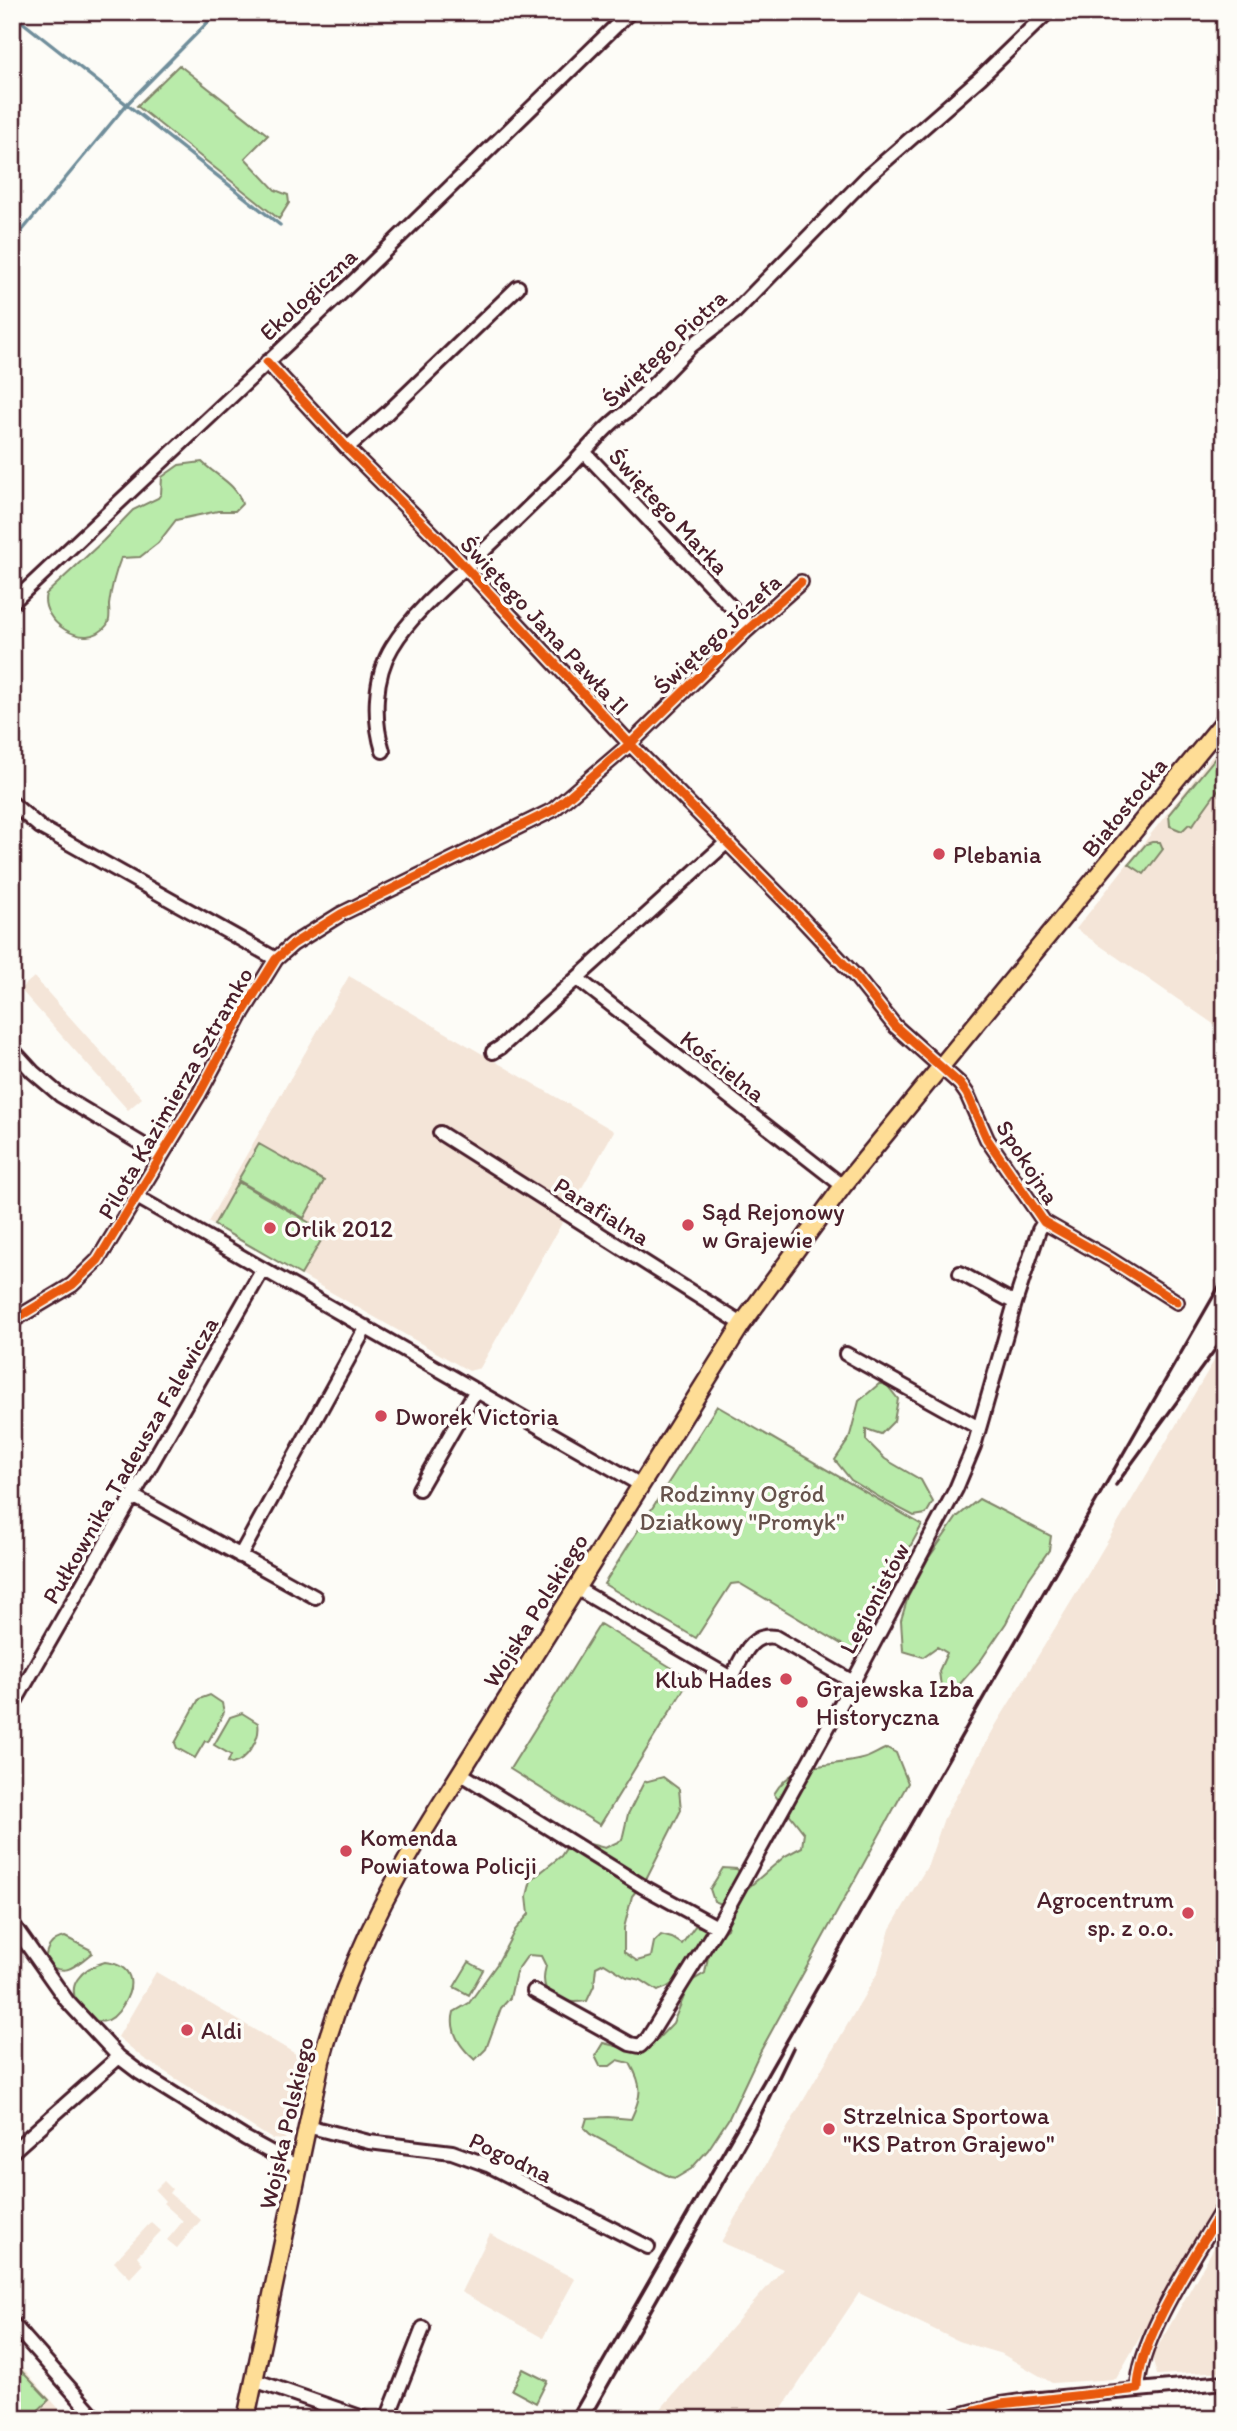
<svg xmlns="http://www.w3.org/2000/svg" width="1237" height="2431" font-family="Itim,sans-serif">
<rect width="100%" height="100%" fill="#fdfcf7"/>
<filter id="ink" filterUnits="userSpaceOnUse"><feTurbulence type="fractalNoise" baseFrequency=".0143" numOctaves="2"/><feDisplacementMap in="SourceGraphic" scale="14" xChannelSelector="R" yChannelSelector="G"/><feConvolveMatrix kernelMatrix="1 2 1 2 8 2 1 2 1" color-interpolation-filters="sRGB"/></filter>
<g filter="url(#ink)">
<!-- built -->
<path fill="#f4e5d8" d="M1225,740V1032L1076,929Z
M349,976L614,1131L480,1368L469,1371L208,1222Z
M34,977L142,1098L128,1110L20,989Z
M1225,1342V2189L1116,2379L1052,2383L1002,2354L958,2341L859,2293L775,2419H669L658,2412L783,2269L721,2242L878,1972L890,1929L928,1865L944,1818L997,1723L1085,1579Z
M156,1972L306,2060L288,2135L284,2140L272,2139L143,2058L118,2037Z
M164,2181L172,2189L169,2193L201,2220L177,2248L167,2240L183,2221L163,2203L165,2201L155,2190Z
M151,2222L161,2231L137,2256L143,2264L130,2278L114,2262Z
M1225,2228V2371L1157,2375L1152,2357Z
M490,2234L575,2279L543,2338L461,2292Z
M12,2356L68,2419H12Z"/>
<!-- green -->
<path fill="#b9ebaa" stroke="#82856a" stroke-width="2" d="M179,65L268,135L245,158L275,190L288,195L289,203L279,219L137,106Z
M202,462C216,476 237,484 242,504L235,511H218L176,520L158,543L140,557L121,558C115,573 111,588 109,605C109,612 111,619 107,625C85,654 38,619 46,594L103,541L133,510L158,498L161,494L162,477L179,465Z
M1225,746V780L1192,826L1189,824L1182,831L1170,826L1169,814Z
M1152,842H1160L1163,849L1144,874L1129,864L1146,844Z
M259,1144L324,1181L304,1218L238,1180Z
M238,1182L326,1232L301,1275L214,1225Z
M879,1384H886L898,1399L894,1421L881,1434L866,1429V1440L885,1459L921,1480L933,1502L926,1514L914,1516L889,1503L851,1480L835,1460L849,1439L859,1401Z
M717,1406L922,1525L853,1651L739,1583L731,1584L696,1638L604,1584Z
M979,1499L1051,1536L1049,1550L1028,1580L1006,1623L981,1660L952,1693L941,1687L939,1671L947,1653L937,1647L923,1657L903,1651L901,1620L908,1597L928,1559L957,1517Z
M600,1624L690,1679L600,1825L510,1769Z
M210,1695L222,1703L224,1712L208,1742L205,1741L195,1758L177,1748L175,1743L199,1699Z
M242,1713L258,1723C261,1738 247,1761 232,1764L228,1762L231,1755L214,1745L230,1717Z
M887,1748L896,1753L908,1783L760,2052L729,2118L708,2150L691,2169L676,2178L670,2177L590,2134L584,2128L587,2118L608,2117L631,2119C642,2095 643,2086 630,2063L618,2060L610,2066H600L595,2056L603,2043L637,2051L652,2045L673,2023L690,1982L705,1973L711,1941L727,1929L732,1908L714,1901L710,1889L723,1868L737,1869L749,1887L785,1856L802,1847L804,1833L774,1794C794,1759 829,1768 862,1759C871,1757 879,1751 887,1748Z
M663,1777L679,1789L681,1810L646,1879L632,1896L624,1928V1952L637,1961L651,1957L654,1942L661,1935L672,1938L682,1944L695,1926L706,1928C707,1939 679,1979 669,1986C665,1989 661,1989 658,1991L641,1980L627,1977L604,1963L596,1967L594,1986L587,2001C560,2005 537,1998 546,1966L541,1956L528,1955L516,1972L510,1998L501,2008L486,2049L475,2060C461,2048 449,2031 454,2012L469,2003L497,1964L515,1930L529,1914L527,1896L531,1880L561,1856L567,1847L586,1843L605,1848L622,1840L628,1814L644,1782Z
M65,1937L91,1950L92,1953C74,1966 68,1977 46,1964C44,1950 51,1939 65,1937Z
M105,1962C133,1965 136,1984 123,2005C111,2025 96,2028 81,2008C63,1986 82,1968 105,1962Z
M469,1962L483,1970L469,1995L454,1987Z
M12,2361L49,2400L29,2419L12,2406Z
M523,2369L547,2381L536,2403L512,2390Z"/>
<g fill="none" stroke-linecap="round" stroke-linejoin="round">
<!-- stream -->
<path stroke="#708e9b" stroke-width="3.5" d="M12,14L280,225
M12,243L127,104L218,12"/>
<defs>
<path id="minor" d="M267,362L347,448L451,552L630,744L789,905L856,977L895,1026L960,1084L967,1094L987,1139L1044,1222L1111,1260L1177,1302
M347,448L387,413L518,287
M585,453L738,614L743,621L745,632
M12,603L354,281L630,12
M383,751C373,719 374,676 392,647C413,612 450,582 480,554C508,528 536,500 564,473C585,453 605,425 629,410L691,346L735,312L868,176L980,78L1048,12
M12,803L40,827L276,959
M578,979L843,1186
M12,1049L33,1072L60,1095L160,1155
M493,1052L501,1047L726,843
M440,1133L742,1324
M137,1197L641,1485
M960,1273L1015,1303
M12,1321L72,1285L98,1260L199,1094L243,1012L276,959L293,944L341,914L553,810L630,744L745,632L801,582
M846,1354L979,1428
M419,1489L476,1390
M133,1496L315,1597
M240,1556L366,1327
M576,1588L731,1678C742,1660 749,1632 775,1637L853,1682
M12,1707L263,1269
M460,1773L642,1886L717,1927
M12,1923L67,2001L119,2057L140,2073L245,2138L298,2167
M534,1991L630,2044L640,2046L648,2038L717,1927L853,1682L956,1489L974,1446L1015,1303L1039,1230L1044,1222
M307,2126L369,2142L452,2152L488,2165L648,2247
M12,2152L119,2057
M12,2323L97,2419
M254,2380L366,2419
M1138,2389C1138,2338 1199,2250 1225,2205
M387,2419L423,2328
M944,2419L1001,2404L1029,2400L1225,2382"/>
<path id="major" d="M246,2419L321,2061C345,1973 384,1894 432,1818L742,1324L843,1186L1225,720"/>
</defs>
<!-- minor casing -->
<use href="#minor" stroke="#4a1f2b" stroke-width="18"/>
<!-- major casing -->
<use href="#major" stroke="#4a1f2b" stroke-width="21"/>
<!-- minor -->
<use href="#minor" stroke="#fdfcf7" stroke-width="12"/>
<!-- major -->
<use href="#major" stroke="#fedd96" stroke-width="16"/>
<!-- rail -->
<path stroke="#4a1f2b" stroke-width="3.5" d="M1116,1485L1225,1336
M570,2419L1225,1276
M589,2419L755,2127L793,2048"/>
<defs>
<path id="cycleway" d="M267,362L347,448L451,552L630,744L789,905L856,977L895,1026L960,1084L967,1094L987,1139L1044,1222L1111,1260L1177,1302
M12,1321L72,1285L98,1260L199,1094L243,1012L276,959L293,944L341,914L553,810L630,744L745,632L801,582
M944,2419L1001,2404L1138,2389C1138,2338 1199,2250 1225,2205"/>
</defs>
<!-- cycleway casing -->
<use href="#cycleway" stroke="#fdfcf7" stroke-width="13"/>
<!-- cycleway -->
<use href="#cycleway" stroke="#e8590c" stroke-width="9"/>
</g>
</g>
<!-- markers -->
<g fill="#d1495b" stroke="#fdfcf7" stroke-width="2.5">
<circle cx="939" cy="854" r="7"/>
<circle cx="688" cy="1225" r="7"/>
<circle cx="270" cy="1228" r="7"/>
<circle cx="381" cy="1416" r="7"/>
<circle cx="786" cy="1679" r="7"/>
<circle cx="802" cy="1702" r="7"/>
<circle cx="346" cy="1851" r="7"/>
<circle cx="1188" cy="1913" r="7"/>
<circle cx="187" cy="2030" r="7"/>
<circle cx="829" cy="2129" r="7"/>
</g>
<g text-anchor="middle" dominant-baseline="central" stroke-width="7" stroke-linejoin="round" paint-order="stroke">
<!-- street labels -->
<g font-size="24" fill="#4a1f2b" stroke="#fdfcf7">
<text transform="translate(308 294) rotate(-43)">Ekologiczna</text>
<text transform="translate(664 348) rotate(-43)">Świętego Piotra</text>
<text transform="translate(669 511) rotate(47)">Świętego Marka</text>
<text transform="translate(545 625) rotate(47)">Świętego Jana Pawła II</text>
<text transform="translate(717 634) rotate(-43)">Świętego Józefa</text>
<text transform="translate(1124 807) rotate(-51)">Białostocka</text>
<text transform="translate(723 1066) rotate(38)">Kościelna</text>
<text transform="translate(175 1093) rotate(-60)">Pilota Kazimierza Sztramko</text>
<text transform="translate(1028 1162) rotate(57)">Spokojna</text>
<text transform="translate(602 1211) rotate(32)">Parafialna</text>
<text transform="translate(130 1460) rotate(-60)">Pułkownika Tadeusza Falewicza</text>
<text transform="translate(874 1598) rotate(-62)">Legionistów</text>
<text transform="translate(535 1610) rotate(-58)">Wojska Polskiego</text>
<text transform="translate(286 2123) rotate(-77)">Wojska Polskiego</text>
<text transform="translate(511 2157) rotate(25)">Pogodna</text>
</g>
<!-- poi labels -->
<g font-size="24" fill="#4a1f2b" stroke="#fdfcf7" text-anchor="start">
<text x="953" y="854">Plebania</text>
<text x="702" y="1211">Sąd Rejonowy<tspan x="702" dy="28">w Grajewie</tspan></text>
<text x="284" y="1228">Orlik 2012</text>
<text x="395" y="1416">Dworek Victoria</text>
<text x="772" y="1679" text-anchor="end">Klub Hades</text>
<text x="816" y="1688">Grajewska Izba<tspan x="816" dy="28">Historyczna</tspan></text>
<text x="360" y="1837">Komenda<tspan x="360" dy="28">Powiatowa Policji</tspan></text>
<text x="1174" y="1899" text-anchor="end">Agrocentrum<tspan x="1174" dy="28">sp. z o.o.</tspan></text>
<text x="201" y="2030">Aldi</text>
<text x="843" y="2115">Strzelnica Sportowa<tspan x="843" dy="28">"KS Patron Grajewo"</tspan></text>
</g>
<!-- park labels -->
<g font-size="24" fill="#66524b" stroke="#fdfcf7">
<text x="742" y="1493">Rodzinny Ogród<tspan x="742" dy="28">Działkowy "Promyk"</tspan></text>
</g>
</g>
<!-- margin -->
<rect width="1237" height="2431" fill="none" stroke="#fdfcf7" stroke-width="42"/>
<rect x="21" y="21" width="1195" height="2389" fill="none" stroke="#4a1f2b" stroke-width="2.5" filter="url(#ink)"/>
</svg>
